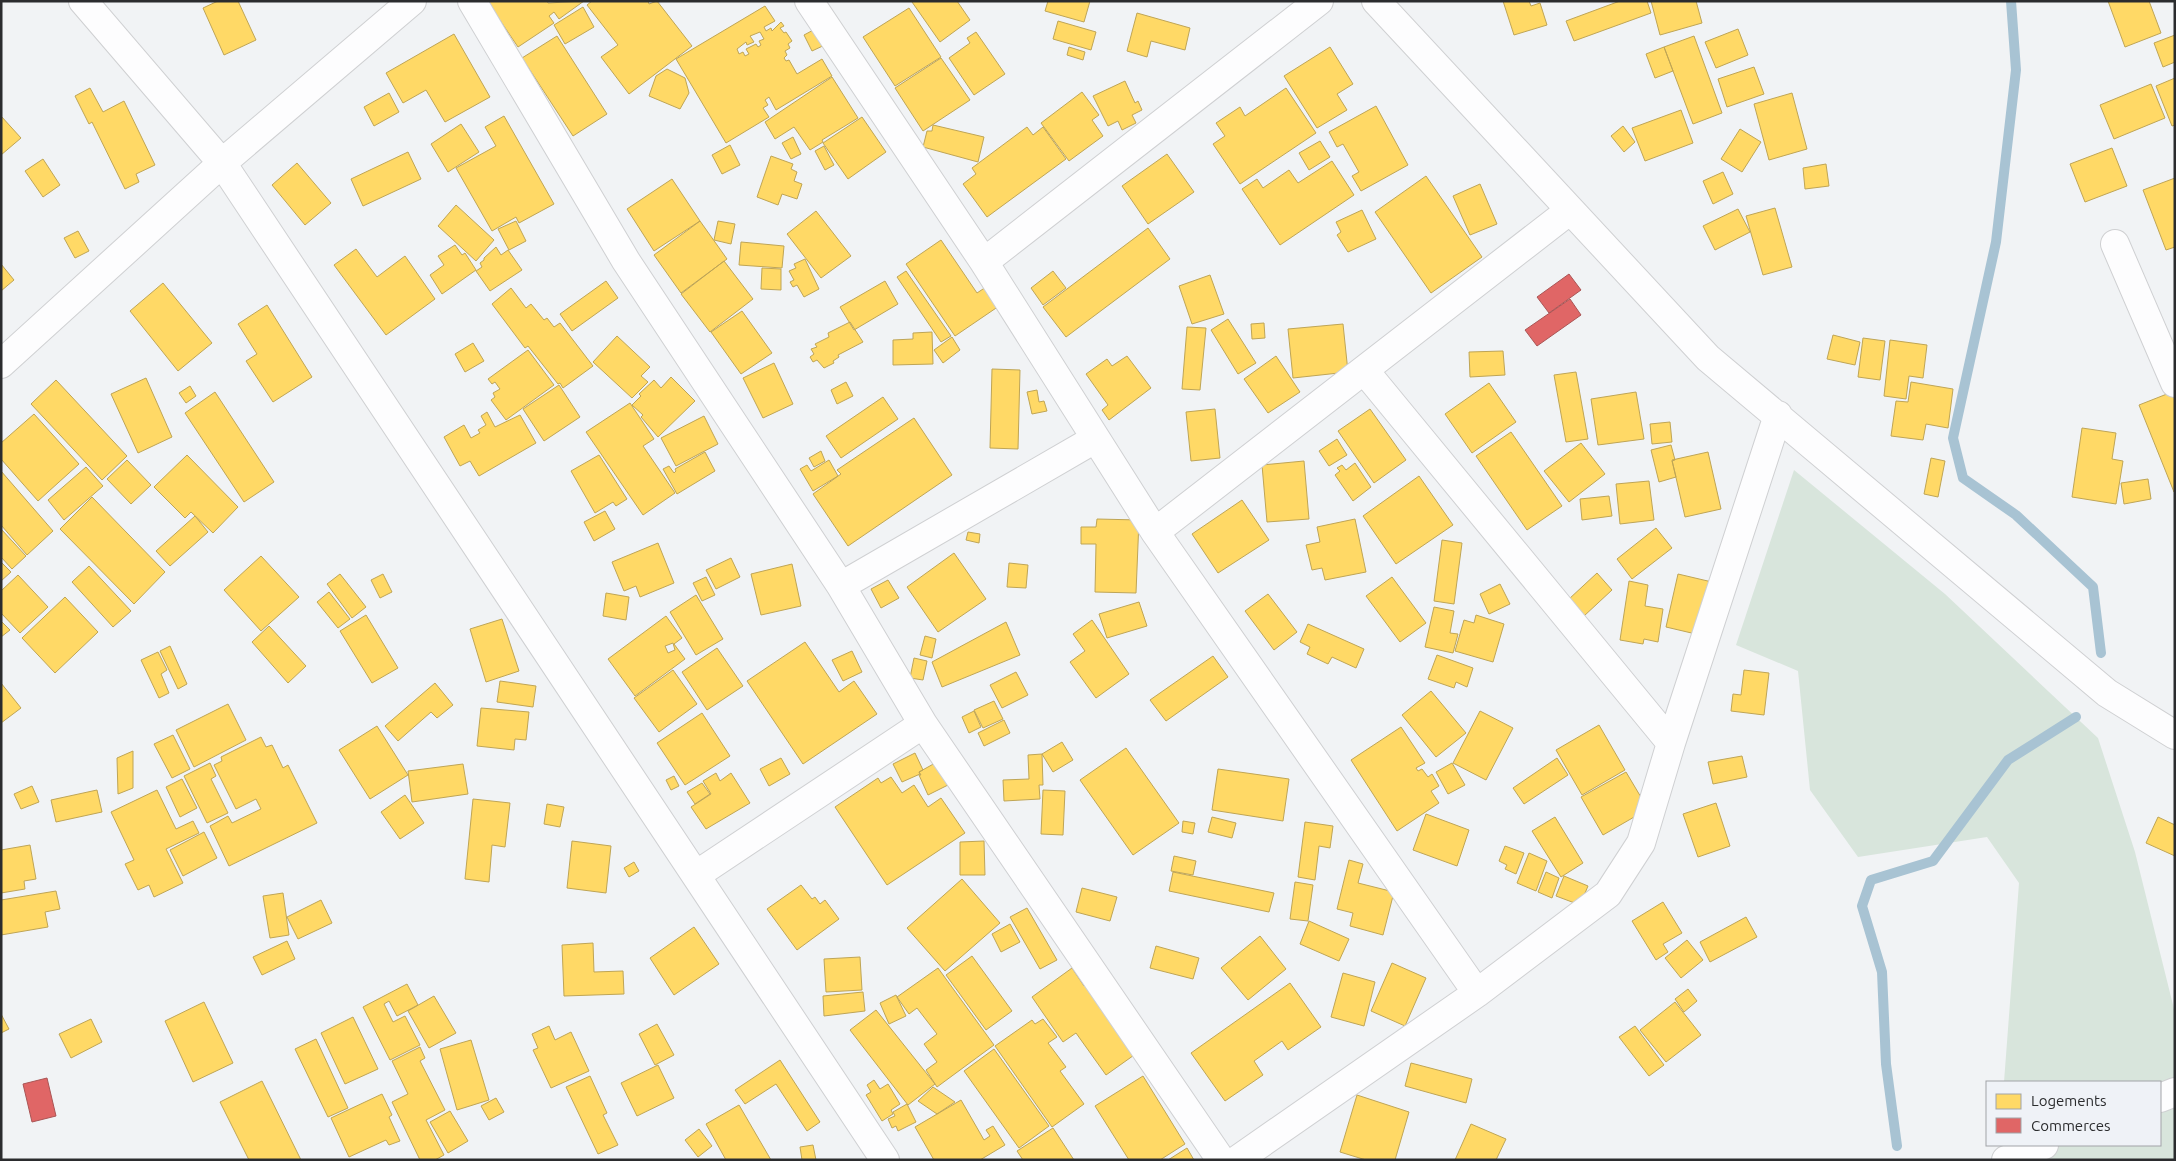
<svg xmlns="http://www.w3.org/2000/svg" width="2176" height="1161" font-family="Ubuntu,sans-serif">
<rect width="100%" height="100%" fill="#f1f3f5"/>
<!-- green -->
<path fill="#d8e5dc" d="M1794,470L1945,594L2098,738L2135,852L2174,1009L2175,1160H2038L2027,1145H2160V1082H2004L2019,883L1987,837L1858,857L1810,790L1798,671L1736,645Z"/>
<!-- homes -->
<path fill="#ffd966" stroke="#bfa555" fill-rule="evenodd" d="M218,1H238L256,40L224,55L203,8Z
M487,1H547L548,3L584,1L559,19L554,12L549,16L554,23L518,47Z
M592,1H648L649,4L657,1L692,46L629,94L601,57L618,45L587,5Z
M913,1H957L970,20L940,42L912,2Z
M1048,1H1090L1084,22L1045,11Z
M1503,1H1529L1531,6L1540,3L1547,25L1514,35Z
M1620,1H1647L1651,13L1574,41L1566,21Z
M1651,1H1696L1702,23L1660,35Z
M2108,1H2149L2161,33L2125,47Z
M765,6L775,21L764,27L766,31L771,28L772,31L781,22L784,26L780,28L784,33L786,32L792,41L788,44L790,48L785,51L787,55L784,58L786,61L789,60L797,74L822,59L832,76L776,110L769,97L765,100L768,105L763,108L769,117L726,143L676,59ZM760,32L764,39L759,41L761,45L758,47L756,44L746,49L749,54L745,56L743,52L739,54L737,49L746,42L747,45L754,42L750,36Z
M583,7L594,27L565,44L554,25Z
M909,8L941,57L895,86L863,37Z
M1137,13L1190,28L1185,50L1151,41L1147,57L1127,51Z
M1058,21L1096,32L1091,50L1053,39Z
M819,27L827,44L812,51L804,35Z
M1738,29L1748,55L1716,68L1705,42Z
M976,32L1005,74L974,95L949,58L970,43L967,38Z
M454,34L490,97L445,122L426,90L403,103L386,73Z
M2175,35V62L2163,67L2154,43Z
M557,36L607,114L573,136L522,58Z
M1694,36L1722,113L1693,124L1664,47Z
M1069,47L1085,52L1083,60L1067,55Z
M1330,47L1353,84L1337,94L1347,110L1317,128L1284,76Z
M1664,47L1673,71L1655,78L1646,54Z
M941,58L970,100L923,131L895,88Z
M1754,67L1764,94L1727,107L1718,79Z
M667,69L685,78L689,93L680,109L649,96L656,76Z
M832,77L858,118L822,140L823,142L810,150L794,127L775,139L765,122Z
M2175,78V125L2172,126L2156,86Z
M1125,81L1135,103L1138,101L1142,110L1132,115L1136,123L1122,130L1118,121L1108,126L1093,96Z
M2151,84L2165,118L2114,139L2100,105Z
M90,88L103,112L124,101L155,165L136,174L139,182L125,189L92,122L89,124L75,96Z
M1286,88L1316,133L1240,184L1213,144L1225,136L1216,123L1240,107L1245,116Z
M1082,92L1099,115L1092,120L1103,136L1069,161L1041,123Z
M389,93L399,112L374,126L364,107Z
M1792,93L1807,149L1769,160L1754,104Z
M1376,106L1408,165L1361,191L1352,176L1359,172L1343,144L1337,147L1329,132Z
M1681,110L1693,143L1645,161L1632,128Z
M1,116L21,138L1,155Z
M504,116L554,204L519,223L516,217L492,231L456,168L496,146L485,127Z
M862,117L886,152L848,179L823,143Z
M461,124L479,152L448,172L431,144Z
M933,125L984,137L978,162L923,147L927,131H932Z
M1623,126L1635,142L1624,152L1611,136Z
M1027,127L1033,135L1043,127L1066,159L987,217L963,184L976,174L972,168Z
M1740,129L1761,142L1742,172L1721,159Z
M793,137L801,154L791,159L782,143Z
M1320,141L1330,157L1309,170L1299,153Z
M730,145L740,165L722,174L712,155Z
M824,146L834,165L825,170L815,151Z
M2112,148L2127,186L2085,202L2070,164Z
M408,152L421,179L363,206L351,179Z
M1167,154L1194,192L1148,224L1122,186Z
M771,156L793,164L791,169L797,172L794,181L802,184L797,199L782,194L778,205L757,197Z
M43,159L60,185L43,197L25,171Z
M1332,161L1354,195L1280,245L1242,189L1257,179L1263,188L1289,170L1298,183Z
M297,163L331,203L305,225L272,185Z
M1826,164L1829,186L1805,189L1803,168Z
M1723,172L1733,194L1713,204L1703,181Z
M1426,176L1482,257L1431,293L1375,212Z
M2175,178V247L2166,250L2143,190Z
M672,179L700,221L654,251L627,209Z
M1480,184L1497,224L1470,235L1453,196Z
M456,205L494,240L476,261L438,226Z
M1775,208L1792,267L1763,275L1746,216Z
M1738,209L1750,232L1715,250L1703,226Z
M1362,210L1376,239L1348,252L1337,235L1341,232L1336,222Z
M816,211L851,256L821,278L787,234Z
M516,221L526,241L509,250L498,229Z
M700,221L727,259L681,293L654,255Z
M718,221L735,224L731,244L714,240Z
M1148,228L1170,259L1066,337L1043,307Z
M78,231L89,251L75,258L64,238Z
M941,240L977,293L989,285L1002,304L955,336L906,264Z
M741,242L784,246L782,268L739,265Z
M455,245L462,255L465,253L476,270L442,294L430,275L444,265L438,256Z
M496,247L501,255L508,250L522,270L490,291L476,271L482,267L480,263L484,260V258Z
M356,249L377,277L405,256L435,299L386,335L334,265Z
M805,259L819,289L804,297L797,285L793,287L790,282L794,280L789,271L796,268L794,264Z
M724,261L753,299L710,332L681,294Z
M1,264L14,280L1,291Z
M762,268L781,269V290L761,289Z
M906,271L951,336L941,342L897,277Z
M1053,271L1066,288L1043,305L1031,288Z
M1210,275L1224,314L1192,324L1179,286Z
M606,281L618,298L572,331L560,314Z
M885,281L898,304L854,330L840,307Z
M163,283L212,343L178,371L130,311Z
M511,288L526,308L531,304L544,320L547,318L554,327L560,323L593,366L563,388L560,383L558,384L528,346L525,348L492,304Z
M267,305L312,377L273,402L246,361L257,354L238,324Z
M742,311L772,353L741,374L711,332Z
M1228,319L1256,363L1238,374L1211,330Z
M850,322L863,342L838,355L839,357L833,361L834,363L824,368L817,360L813,362L810,357L814,354L811,349L817,347L815,344L829,337L828,333Z
M1264,323L1265,338L1252,339L1251,324Z
M1343,324L1348,372L1293,378L1288,329Z
M1187,327L1206,328L1200,390L1182,389Z
M932,332L933,364L893,365V340L913,339V333Z
M1833,335L1860,342L1855,365L1827,359Z
M617,336L650,367L641,376L648,382L632,398L593,362Z
M952,337L960,350L943,363L934,350Z
M1863,338L1885,341L1880,380L1858,377Z
M1890,340L1927,345L1923,378L1909,376L1906,399L1884,396Z
M473,343L484,361L465,372L455,354Z
M528,350L554,385L506,420L491,400L495,397L493,393L500,389L495,382L492,384L488,379Z
M1503,351L1505,375L1470,377L1469,352Z
M1127,356L1151,388L1109,420L1102,410L1108,405L1086,374L1107,359L1112,366Z
M1276,356L1300,392L1268,413L1244,379Z
M774,363L793,404L763,418L743,378Z
M992,369L1020,370L1018,449L990,448Z
M1576,372L1588,439L1566,442L1554,375Z
M671,377L695,401L658,437L641,417L643,415L632,405L641,396L639,394L654,380L661,388Z
M146,378L172,437L138,453L111,394Z
M56,380L127,456L102,480L31,404Z
M846,382L853,396L837,404L831,390Z
M1911,382L1953,389L1948,428L1926,424L1923,440L1891,436L1896,401L1908,402Z
M1489,383L1516,422L1472,453L1445,414Z
M559,385L580,417L544,441L523,409Z
M190,386L196,396L186,403L179,393Z
M1037,390L1039,402L1044,401L1047,411L1032,414L1027,392Z
M215,392L274,482L244,502L185,413Z
M1636,392L1644,439L1598,445L1591,399Z
M2172,392L2175,399L2174,492L2139,405Z
M883,397L898,419L841,458L826,436Z
M630,403L654,439L643,446L675,493L643,515L586,432Z
M1215,409L1220,458L1191,461L1186,412Z
M1370,409L1406,460L1374,483L1338,431Z
M487,412L495,427L520,415L536,443L479,476L470,461L460,466L444,437L464,425L471,438L480,433L478,430L486,425L481,416Z
M34,414L79,464L38,501L1,459V443Z
M704,416L718,444L676,466L661,438Z
M914,418L952,475L848,546L813,494L841,474L837,470Z
M1670,422L1672,442L1652,444L1650,424Z
M2082,428L2116,433L2112,459L2123,461L2116,504L2072,497Z
M1511,432L1562,506L1527,530L1476,456Z
M1337,439L1347,455L1329,466L1319,451Z
M1581,443L1605,474L1569,502L1544,471Z
M1671,445L1675,460L1672,461L1676,477L1659,482L1651,450Z
M821,451L825,461L814,467L809,458Z
M705,452L715,471L677,494L663,469L669,466L674,473L676,471L675,469Z
M1708,452L1721,509L1685,517L1672,460Z
M187,455L238,507L213,533L191,512L185,518L154,487Z
M599,455L627,499L616,506L613,502L595,513L571,471Z
M1931,458L1945,461L1938,497L1924,494Z
M127,460L151,485L131,504L107,479Z
M829,460L838,476L813,491L800,469L807,465L811,471Z
M1304,461L1309,519L1267,522L1262,465Z
M1355,463L1371,487L1353,501L1335,475L1340,471L1337,468L1342,465L1346,470Z
M86,467L103,486L64,520L48,500Z
M1,471L53,531L27,555L1,525Z
M1419,476L1453,525L1396,564L1363,516Z
M2148,479L2151,499L2124,504L2121,483Z
M1649,481L1654,520L1620,524L1616,484Z
M1609,496L1612,516L1582,520L1580,499Z
M92,497L165,572L134,604L60,529Z
M1242,500L1269,540L1218,573L1192,534Z
M605,511L615,529L594,541L584,522Z
M195,516L208,532L170,566L156,551Z
M1097,519L1139,520L1136,593L1095,592L1096,544H1081V527H1096Z
M1355,519L1366,572L1325,580L1322,568L1312,570L1306,545L1320,542L1317,527Z
M1656,528L1672,548L1632,579L1617,559Z
M1,529L26,556L12,569L1,557Z
M968,532L980,534L979,543L966,540Z
M1442,540L1462,543L1454,604L1434,601Z
M658,543L674,583L640,597L636,586L624,591L612,562Z
M954,553L986,599L938,632L907,587Z
M261,556L299,597L261,631L224,590Z
M731,558L740,577L716,589L706,570Z
M1,562L11,572L1,581Z
M1009,563L1028,565L1026,588L1007,587Z
M792,564L801,606L761,615L751,574Z
M89,566L131,611L113,627L72,582Z
M1597,573L1612,590L1584,616L1569,599Z
M340,574L366,607L352,618L327,584Z
M383,574L392,592L380,598L371,580Z
M1678,574L1712,582L1700,635L1666,627Z
M18,575L48,607L20,633L1,613V591Z
M706,577L715,595L702,601L693,583Z
M1392,577L1426,623L1400,642L1366,596Z
M888,580L899,598L881,608L871,589Z
M1629,581L1648,585L1645,606L1663,609L1658,642L1644,639L1643,644L1620,640Z
M1500,584L1510,604L1489,614L1480,594Z
M329,592L350,619L338,628L317,602Z
M606,593L629,597L626,620L603,616Z
M1268,594L1297,632L1274,650L1245,611Z
M696,595L723,639L696,655L670,612Z
M65,597L98,632L55,673L22,638Z
M1139,602L1147,626L1107,638L1099,614Z
M1434,607L1454,611L1450,633L1458,634L1453,653L1425,647Z
M366,615L398,668L372,683L340,631Z
M1476,615L1504,624L1493,662L1455,651L1464,620L1474,623Z
M666,616L682,638L674,644L685,659L635,696L608,659ZM673,643L675,650L668,653L665,646Z
M502,619L519,671L486,682L470,629Z
M1092,620L1129,674L1096,698L1070,662L1085,651L1073,634Z
M1,621L10,630L1,637Z
M1006,622L1020,655L942,687L932,662Z
M1308,624L1364,649L1356,668L1332,657L1328,664L1307,654L1310,647L1300,642Z
M269,626L306,666L288,683L252,642Z
M925,636L936,639L932,658L920,655Z
M805,642L839,692L854,681L877,714L803,764L747,681Z
M170,646L187,684L178,689L160,651Z
M717,648L743,686L707,710L682,672Z
M852,651L862,672L843,681L832,660Z
M158,652L167,670L161,674L169,693L159,698L141,660Z
M1437,655L1473,668L1467,687L1456,682L1454,688L1428,679Z
M1213,656L1228,677L1166,721L1150,700Z
M914,658L927,661L923,680L910,678Z
M673,670L697,704L659,732L634,698Z
M1744,670L1769,673L1764,715L1731,711L1733,694L1741,695Z
M1016,672L1028,695L1002,708L990,685Z
M500,681L536,686L533,707L497,702Z
M1,683L21,708L1,723Z
M435,683L453,705L437,718L431,712L398,741L385,726Z
M1431,691L1466,733L1436,757L1402,715Z
M994,701L1003,719L983,728L974,710Z
M228,704L246,740L194,767L176,730Z
M481,708L529,712L526,740L515,739L514,750L477,746Z
M974,711L981,727L969,733L962,717Z
M1480,711L1513,728L1486,780L1453,763Z
M702,713L730,756L685,785L657,743Z
M1004,720L1010,733L984,746L978,733Z
M1599,725L1625,770L1582,795L1556,750Z
M377,726L408,775L370,799L339,750Z
M1401,727L1425,763L1416,768L1418,771L1422,769L1428,777L1432,774L1439,786L1431,791L1439,803L1397,831L1351,760Z
M173,735L190,769L172,778L154,744Z
M261,737L266,747L272,745L283,768L288,765L317,823L229,866L210,826L228,816L232,823L261,809L256,799L236,809L214,765L222,761L221,757Z
M1062,742L1073,760L1053,772L1042,754Z
M1126,748L1179,823L1133,855L1080,780Z
M133,751V788L118,794L117,758Z
M915,753L923,770L919,772L920,774L902,782L893,764Z
M1042,754L1043,785H1039L1040,799L1004,801L1003,780L1029,779L1028,755Z
M1742,756L1747,777L1713,784L1708,762Z
M781,758L790,774L769,786L760,769Z
M1557,758L1568,775L1524,804L1513,788Z
M937,762L948,785L928,795L919,775H921L919,772Z
M210,763L216,776L211,779L228,813L207,823L184,776Z
M1452,763L1465,785L1448,794L1436,772Z
M463,764L468,794L412,802L408,771Z
M1218,769L1289,779L1283,821L1212,810Z
M1626,772L1648,809L1603,835L1581,797Z
M716,773L720,781L731,773L750,803L706,829L691,807L711,794L703,781Z
M674,776L679,786L671,790L666,780Z
M891,777L902,793L914,785L928,807L941,798L965,833L887,885L835,807L878,778L881,783Z
M182,779L197,808L180,817L166,787Z
M702,783L710,794L695,804L687,792Z
M32,786L39,802L21,809L14,794Z
M97,790L102,812L56,822L51,800Z
M157,790L176,829L193,821L199,833L166,849L183,883L154,897L149,885L138,890L125,864L134,860L111,812Z
M1043,790L1065,791L1063,835L1041,834Z
M405,795L424,823L400,839L381,812Z
M473,799L510,803L505,847L492,845L489,882L465,879Z
M1716,803L1730,846L1698,857L1683,814Z
M547,804L564,807L560,827L544,824Z
M1426,814L1469,830L1457,866L1413,850Z
M1212,817L1236,823L1232,838L1208,832Z
M1555,817L1583,863L1561,877L1532,831Z
M2158,817L2175,825V856L2146,843Z
M1183,821L1195,823L1193,834L1182,832Z
M1305,822L1333,826L1330,848L1319,846L1315,880L1298,877Z
M204,832L217,858L183,876L170,850Z
M572,841L611,846L606,893L567,888Z
M984,841L985,875H960V842Z
M30,845L36,879L24,881L25,889L1,893V850Z
M1505,846L1524,853L1516,874L1505,869L1507,865L1499,861Z
M1529,853L1547,861L1536,891L1517,883Z
M1174,856L1196,861L1193,875L1171,871Z
M1349,860L1363,864L1358,883L1394,892L1383,935L1350,926L1353,913L1337,909Z
M634,862L639,871L629,877L624,868Z
M1173,872L1274,893L1269,912L1169,891Z
M1546,872L1559,878L1552,898L1538,892Z
M1564,876L1588,886L1580,905L1556,896Z
M962,879L1000,923L945,971L907,928Z
M1295,882L1313,885L1308,921L1290,919Z
M801,885L812,899L815,897L820,904L825,900L839,919L797,950L767,909Z
M1082,888L1117,897L1110,921L1076,912Z
M56,891L60,909L45,912L48,927L1,935V900Z
M283,893L289,935L270,938L263,896Z
M321,900L332,923L298,939L287,917Z
M1663,902L1682,933L1663,944L1668,952L1656,960L1632,921Z
M1027,908L1057,960L1040,969L1010,917Z
M1746,917L1757,937L1710,962L1700,942Z
M1309,921L1349,939L1339,961L1300,944Z
M1010,924L1020,942L1001,952L992,934Z
M694,927L719,964L674,995L650,958Z
M1260,936L1286,969L1248,1000L1221,968Z
M1687,940L1703,960L1681,978L1665,958Z
M287,941L295,959L262,975L253,957Z
M593,943L594,972L623,971L624,994L564,996L562,945Z
M1156,946L1199,958L1193,979L1150,968Z
M972,956L1012,1011L986,1030L946,975Z
M860,957L862,990L826,992L824,959Z
M1392,963L1426,978L1405,1026L1371,1011Z
M938,968L994,1045L937,1087L926,1070L937,1062L924,1044L937,1034L917,1008L909,1014L897,997Z
M1072,968L1084,986L1088,983L1137,1053L1106,1075L1076,1033L1063,1042L1032,997Z
M1343,973L1375,982L1364,1026L1331,1017Z
M1290,983L1321,1027L1288,1050L1282,1041L1254,1061L1263,1075L1225,1101L1191,1053Z
M407,984L418,1005L397,1016L389,1001L384,1004L393,1022L405,1016L420,1045L390,1060L363,1007Z
M1688,989L1697,1001L1684,1012L1675,999Z
M863,992L865,1011L824,1016L823,996Z
M896,995L906,1016L889,1024L880,1003Z
M434,996L456,1033L429,1048L408,1011Z
M204,1002L233,1063L193,1082L165,1021Z
M1675,1002L1701,1035L1666,1062L1640,1030Z
M876,1010L935,1084L908,1105L850,1030Z
M1,1014L9,1029L1,1033Z
M353,1017L378,1069L345,1084L321,1033Z
M91,1019L102,1042L71,1058L59,1034Z
M1043,1019L1057,1037L1048,1043L1066,1067L1060,1071L1084,1104L1052,1127L995,1046L1032,1020L1035,1024Z
M657,1024L674,1055L655,1065L639,1034Z
M549,1026L555,1040L571,1032L589,1071L551,1088L533,1050L538,1048L532,1034Z
M1635,1026L1664,1065L1649,1076L1619,1037Z
M316,1039L348,1108L328,1117L295,1049Z
M471,1040L489,1100L457,1110L440,1049Z
M420,1047L425,1058L420,1061L445,1110L426,1120L444,1155L435,1160H420L392,1102L408,1094L392,1061Z
M994,1049L1049,1126L1019,1148L964,1071Z
M780,1060L820,1122L807,1131L776,1084L745,1104L735,1090Z
M1411,1063L1472,1079L1466,1103L1405,1086Z
M658,1065L674,1098L637,1116L621,1083Z
M590,1076L607,1113L603,1115L618,1145L598,1154L566,1087Z
M1143,1076L1185,1144L1160,1160H1129L1095,1106Z
M874,1080L880,1089L888,1084L900,1104L891,1110L893,1114L882,1121L866,1095L871,1092L867,1085Z
M262,1081L301,1160H249L220,1102Z
M933,1087L955,1102L937,1114L918,1101Z
M382,1094L392,1115L389,1117L400,1141L389,1145L386,1140L349,1157L331,1118Z
M1357,1095L1409,1112L1395,1160H1366L1340,1152Z
M496,1098L504,1112L489,1120L481,1106Z
M961,1100L984,1140L990,1136L986,1130L993,1126L1005,1145L980,1160H934L915,1127Z
M907,1104L916,1122L898,1131L896,1126L892,1128L888,1119L895,1116L893,1112Z
M739,1105L771,1160H726L706,1124Z
M450,1111L468,1141L448,1153L430,1122Z
M1471,1124L1506,1139L1496,1160H1455Z
M1053,1128L1074,1160H1023L1017,1151Z
M699,1129L712,1146L698,1157L685,1140Z
M813,1145L816,1160H802L800,1147Z
M1187,1148L1194,1160H1168Z"/>
<!-- shops -->
<path fill="#e06666" stroke="#a55" d="M1569,274L1581,290L1549,313L1537,297Z
M1570,299L1581,315L1537,346L1525,330Z
M47,1078L56,1116L32,1122L23,1084Z"/>
<g fill="none" stroke-linecap="round" stroke-linejoin="round">
<!-- stream -->
<path stroke="#a8c3d3" stroke-width="10" d="M2011,1L2016,70L1996,242L1953,438L1963,478L2016,515L2093,587L2101,653
M1897,1146L1886,1064L1882,972L1862,906L1871,880L1933,861L2008,760L2076,717"/>
<defs>
<path id="minor" d="M83,1L222,163L885,1160
M472,1L626,261L841,586L923,724L1221,1160
M809,1L984,262L1155,532L1477,993
M1376,1L1708,358L2107,693L2175,735
M2115,244L2175,383
M984,262L1319,1
M1,364L222,163L412,1
M1364,370L1671,743
M1155,532L1569,211
M841,586L1095,439
M696,875L923,724
M2160,1098L2175,1092
M1237,1160L1477,993L1608,894L1641,843L1671,743L1778,415
M2006,1160L2044,1145"/>
</defs>
<!-- minor casing -->
<use href="#minor" stroke="#cfd0d2" stroke-width="30"/>
<!-- minor -->
<use href="#minor" stroke="#fdfdfe" stroke-width="28"/>
</g>
<!-- border -->
<rect width="2176" height="1161" fill="none" stroke="#2b2c2e" stroke-width="5"/>
<!-- legend -->
<rect x="1986" y="1081" width="175" height="65" fill="#eff2f7" stroke="#a1a3a7"/>
<rect x="1996" y="1094" width="25" height="15" fill="#ffd966" stroke="#a1a3a7"/>
<text x="2031" y="1106" font-size="15" fill="#2b2c2e">Logements</text>
<rect x="1996" y="1118" width="25" height="15" fill="#e06666" stroke="#a1a3a7"/>
<text x="2031" y="1131" font-size="15" fill="#2b2c2e">Commerces</text>
</svg>
